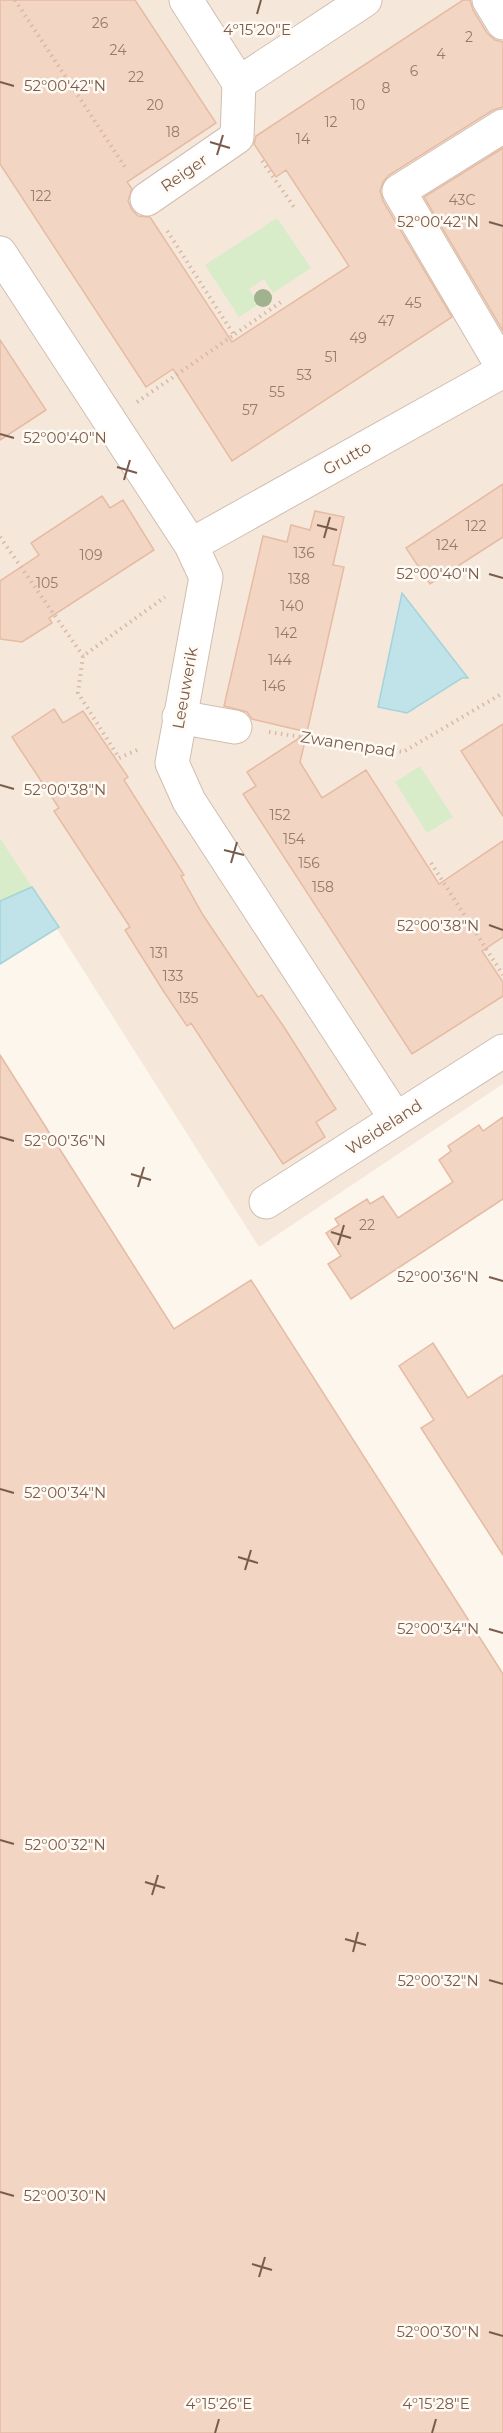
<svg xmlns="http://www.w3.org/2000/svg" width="503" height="2433" font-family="Montserrat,sans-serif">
<rect width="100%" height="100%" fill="#fdf6ec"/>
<!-- residential -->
<path fill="#f5e8da" d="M0,0H503V1084L259,1247L0,839Z"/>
<!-- green -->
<path fill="#d8ecc9" d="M277,218L311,268L273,293L264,279L249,289L259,304L239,317L205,265Z
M420,766L453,817L427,833L395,782Z
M0,838L32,887L8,898L0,911Z"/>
<!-- water -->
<path fill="#bfe3e8" stroke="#a5d3da" stroke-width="1.5" d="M402,593L468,678H462L407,713L378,707Z
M32,887L59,927L0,964V901Z"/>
<!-- building -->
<path fill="#f3d5c3" stroke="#e6bba3" stroke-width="1.5" d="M0,0H135L216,123L127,182L132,189L128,201L132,210L138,216L150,217L232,342L349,266L286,170L276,177L254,144L256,136L463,0H470L473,10L487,33L495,40L503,42V107L493,110L389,175L383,182L380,191L383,201L452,317L232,461L173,369L146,387L0,164Z
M503,148V331L424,197Z
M0,340L46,410L0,440Z
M503,484V537L430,584L406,548Z
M102,496L110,508L123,500L154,550L49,618L52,623L22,642L0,639V581L39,555L31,543Z
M315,511L344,517L333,565L344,567L307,732L252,719L247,712L224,706L263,536L287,542L291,525L310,530Z
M54,709L63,723L83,711L128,777L124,780L184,875L181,876L203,915L258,997L262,995L284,1027L336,1109L316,1122L325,1137L283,1164L191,1023L187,1026L164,992L125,930L130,927L54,811L59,808L12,737Z
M503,724V816L461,751Z
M307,733L300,762L322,798L366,770L439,884L503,841V937L482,951L503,982V996L412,1054L243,794L256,786L247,772Z
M0,1055L174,1329L251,1280L503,1674V2433H0Z
M503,1117V1199L351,1299L328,1264L341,1256L326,1233L339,1225L335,1219L367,1199L370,1204L383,1196L398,1218L453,1182L439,1160L451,1151L448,1146L479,1125L483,1131Z
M433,1343L468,1398L503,1375V1555L421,1428L434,1420L399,1366Z"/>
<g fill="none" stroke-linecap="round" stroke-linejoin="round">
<defs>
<path id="minor" d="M186,0L239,83L365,0
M489,0L503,23
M503,126L399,191L503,368
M147,199L237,137L239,83
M0,253L191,545L206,577L172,763L189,801L396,1119
M191,545L503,371
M179,717L235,727
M266,1202L503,1051"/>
</defs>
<!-- minor casing -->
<use href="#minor" stroke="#d1beb0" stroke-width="35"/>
<!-- path -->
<path stroke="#d9b8a5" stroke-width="4" stroke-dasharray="1.5 4.5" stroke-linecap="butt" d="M15,0L127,170
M262,161L294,207
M235,334L281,302
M137,402L234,335L166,229
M0,537L83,656
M269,732L403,752L503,693
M137,750L119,758L78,693L83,656L165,597
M431,863L503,975"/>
<!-- minor -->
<use href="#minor" stroke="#fff" stroke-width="33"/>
</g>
<!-- trees -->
<circle fill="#a0b28e" cx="263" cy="298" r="9"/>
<!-- ticks -->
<path fill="none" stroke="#7a5c4d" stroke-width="2" d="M257,14L261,0M0,82L14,86M210,142L230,148M217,155L223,135M489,222L503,226M0,434L14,438M117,467L137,473M124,480L130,460M317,525L337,530M324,538L330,517M489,574L503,578M0,785L14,789M224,850L244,855M231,863L237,842M489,925L503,930M0,1137L14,1141M131,1174L151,1180M138,1187L144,1167M331,1232L351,1238M338,1245L344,1225M489,1277L503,1281M0,1489L14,1493M238,1557L258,1563M245,1570L251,1550M489,1629L503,1633M0,1840L14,1844M145,1882L165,1888M152,1895L158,1875M345,1939L366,1945M353,1952L358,1932M489,1980L503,1984M0,2192L14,2196M252,2264L272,2270M259,2277L265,2257M489,2332L503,2336M215,2433L219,2419M432,2433L436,2419"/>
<g text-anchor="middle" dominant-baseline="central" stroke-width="5" stroke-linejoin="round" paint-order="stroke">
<!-- number labels -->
<g font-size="14" fill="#987a6a">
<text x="100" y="23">26</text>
<text x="469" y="37">2</text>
<text x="118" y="50">24</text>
<text x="441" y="54">4</text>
<text x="414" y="71">6</text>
<text x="136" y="77">22</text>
<text x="386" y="88">8</text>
<text x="155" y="105">20</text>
<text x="358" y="105">10</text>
<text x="331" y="122">12</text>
<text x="173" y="132">18</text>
<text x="303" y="139">14</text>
<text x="41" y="196">122</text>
<text x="462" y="200">43C</text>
<text x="413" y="303">45</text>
<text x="386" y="321">47</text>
<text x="358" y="338">49</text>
<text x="331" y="357">51</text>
<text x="304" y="375">53</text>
<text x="277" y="392">55</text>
<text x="250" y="410">57</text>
<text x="476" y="526">122</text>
<text x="447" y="545">124</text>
<text x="304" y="553">136</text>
<text x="91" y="555">109</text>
<text x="299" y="579">138</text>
<text x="47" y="583">105</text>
<text x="292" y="606">140</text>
<text x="286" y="633">142</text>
<text x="280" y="660">144</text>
<text x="274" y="686">146</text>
<text x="280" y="815">152</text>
<text x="294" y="839">154</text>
<text x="309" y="863">156</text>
<text x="323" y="887">158</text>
<text x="159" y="953">131</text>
<text x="173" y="976">133</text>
<text x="188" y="998">135</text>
<text x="367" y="1225">22</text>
</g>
<!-- street labels -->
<g font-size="16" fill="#7a5c4d" stroke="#fffaf3">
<text transform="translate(184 173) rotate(-35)">Reiger</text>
<text transform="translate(347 458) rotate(-29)">Grutto</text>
<text transform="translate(185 688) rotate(-80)">Leeuwerik</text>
<text transform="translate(348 744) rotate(9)">Zwanenpad</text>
<text transform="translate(384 1127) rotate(-33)">Weideland</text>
</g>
</g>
<g font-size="15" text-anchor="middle" fill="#7a5c4d" stroke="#fffaf3" stroke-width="5" stroke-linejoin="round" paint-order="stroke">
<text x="257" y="35">4°15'20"E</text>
<text x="65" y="91">52°00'42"N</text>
<text x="438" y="227">52°00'42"N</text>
<text x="65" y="443">52°00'40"N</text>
<text x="438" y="579">52°00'40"N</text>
<text x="65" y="795">52°00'38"N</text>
<text x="438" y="931">52°00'38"N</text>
<text x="65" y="1146">52°00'36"N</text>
<text x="438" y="1282">52°00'36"N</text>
<text x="65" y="1498">52°00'34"N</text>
<text x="438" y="1634">52°00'34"N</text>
<text x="65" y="1850">52°00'32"N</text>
<text x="438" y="1986">52°00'32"N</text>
<text x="65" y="2201">52°00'30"N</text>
<text x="438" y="2337">52°00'30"N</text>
<text x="219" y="2409">4°15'26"E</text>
<text x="436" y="2409">4°15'28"E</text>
</g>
</svg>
